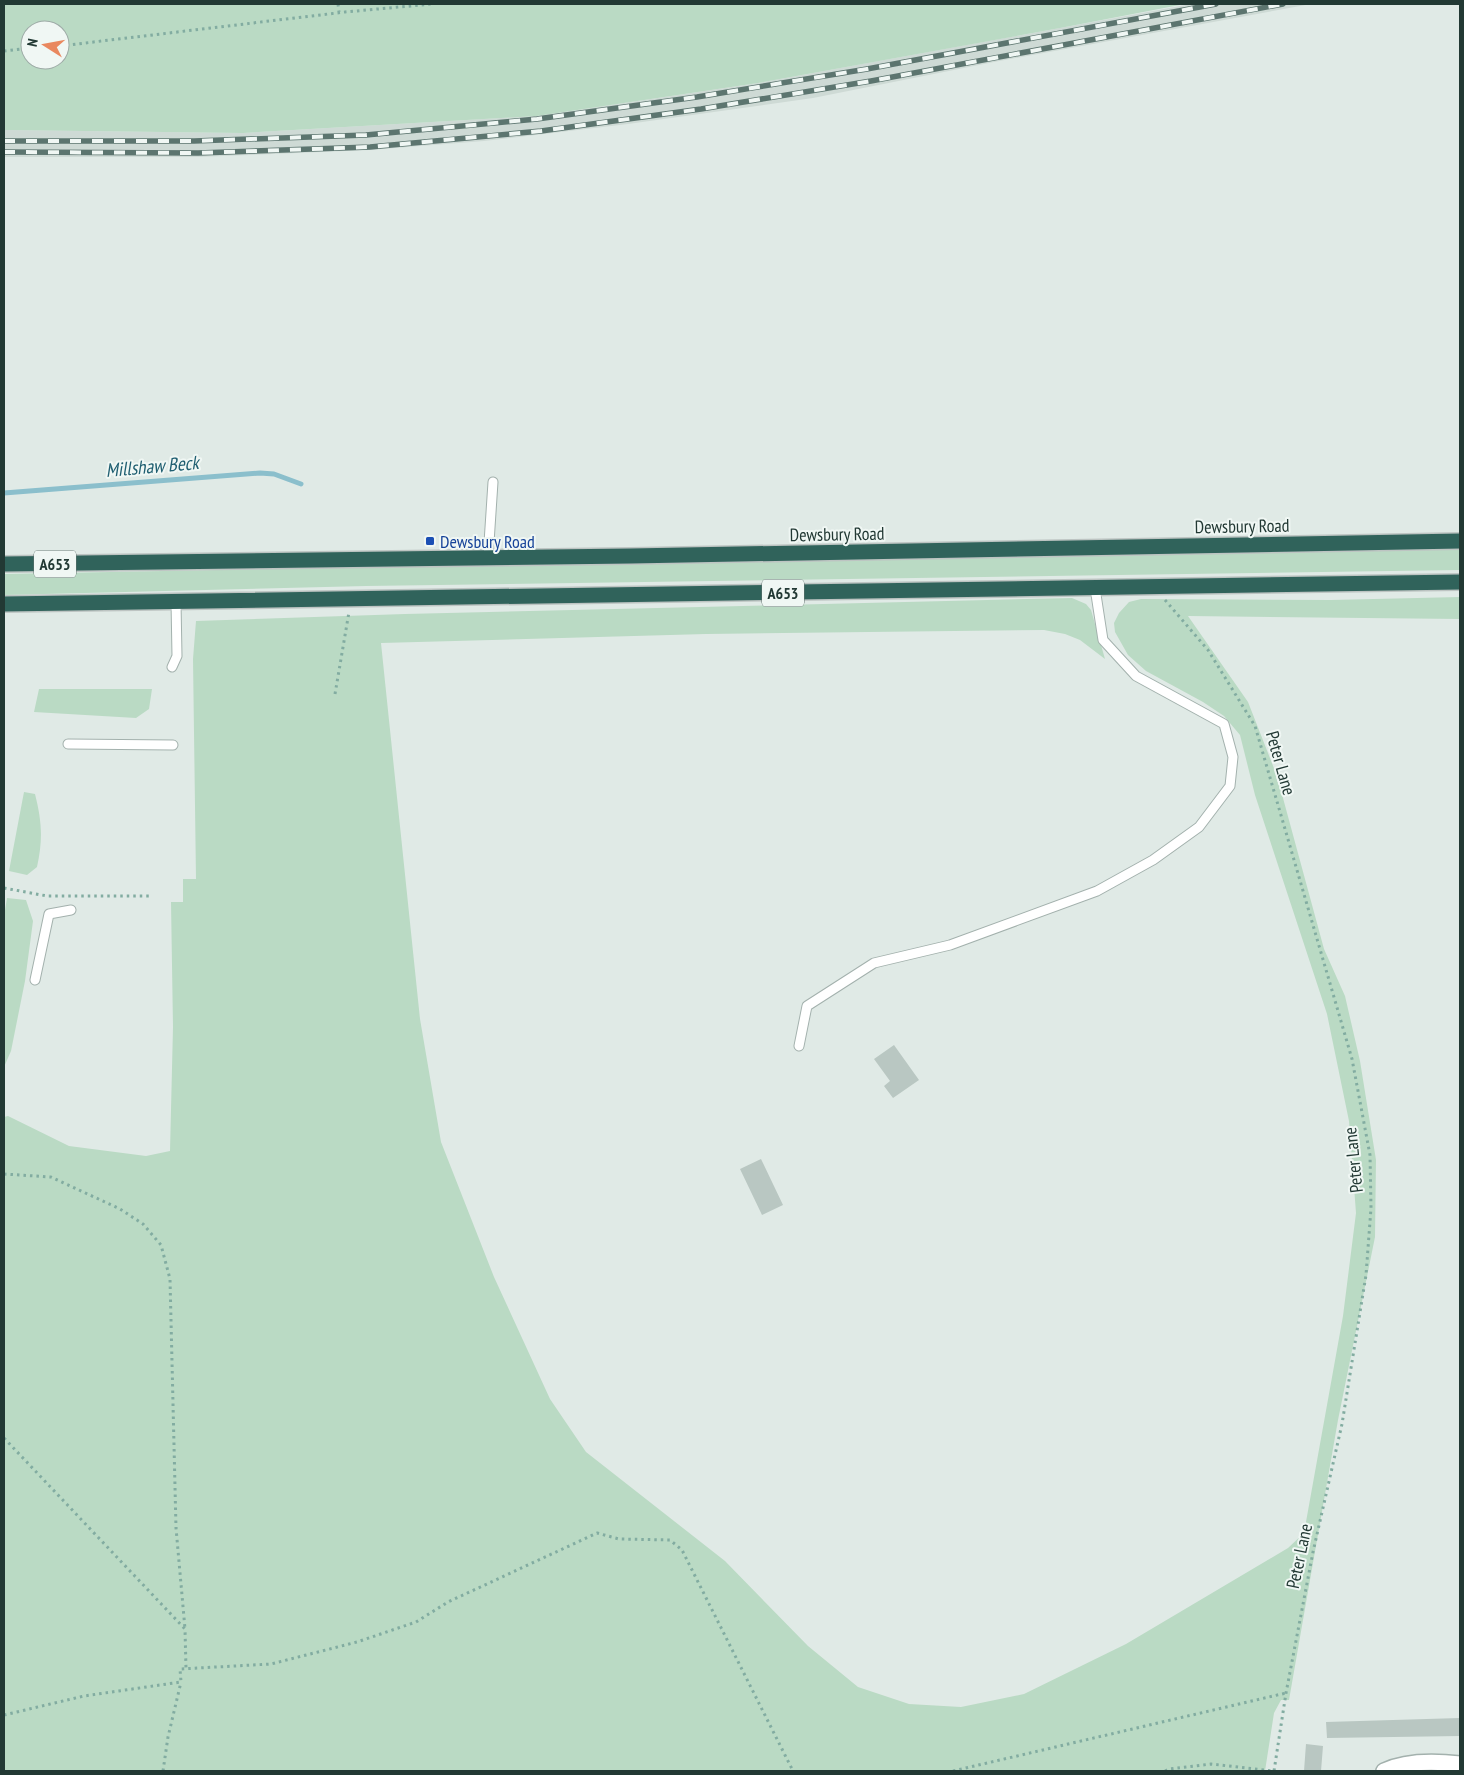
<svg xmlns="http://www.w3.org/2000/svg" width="1464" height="1775" font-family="'PT Sans Narrow',sans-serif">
<rect width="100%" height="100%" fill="#e0eae6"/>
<!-- built -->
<path fill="#cedad5" d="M1191,4H1311L994,62L813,98L628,124L484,141L369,150L198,157H4V130L243,133L537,116L758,83Z"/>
<!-- green -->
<path fill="#badac4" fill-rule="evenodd" d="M4,4H1185L1060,28L758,83L537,116L243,133L4,130ZM30,30H60V60H30Z
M1460,547V570L366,586L4,595V574Z
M1460,597V619L1188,616L1248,702L1277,776L1324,949L1345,996L1360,1061L1376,1160L1375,1237L1338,1420L1289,1700H1281L1274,1713L1265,1771H4V1117L8,1116L69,1146L146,1156L170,1151L173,1027L171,902H183V879H196L193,659L196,621L405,614L1072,598L1086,604L1091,610L1105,659L1080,640L1065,634L1044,630L706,634L381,643L420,1019L441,1142L494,1277L550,1399L586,1452L725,1561L808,1646L858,1687L909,1704L961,1707L1024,1694L1126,1644L1288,1548L1304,1533L1343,1316L1356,1213L1349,1121L1327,1014L1255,795L1240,735L1224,716L1203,702L1146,671L1128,655L1115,632L1114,623L1119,613L1129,602L1141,599L1331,600Z
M39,689H152L149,709L136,718L34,712Z
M24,792L35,794C42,822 43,839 37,867L27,875L9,871Z
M7,898L26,900L33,921L25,981L11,1051L4,1067V916Z"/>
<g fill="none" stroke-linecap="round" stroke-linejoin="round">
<!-- stream -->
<path stroke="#8bbfcc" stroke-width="5" d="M4,493L260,473L274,474L301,484"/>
</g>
<!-- building -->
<path fill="#b9c7c2" d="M894,1045L919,1080L893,1098L884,1086L890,1081L874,1059Z
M761,1159L783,1205L762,1215L740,1169Z
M1460,1718V1736L1327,1738L1326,1722Z
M1306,1744L1323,1746L1321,1771H1304Z"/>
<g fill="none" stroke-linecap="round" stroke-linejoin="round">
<defs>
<path id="lane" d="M488,558L493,482
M172,667L177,656L176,602
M68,744L173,745
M35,980L49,914L71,910
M799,1046L807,1006L874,963L950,945L1097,891L1153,860L1199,827L1230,786L1233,757L1224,724L1136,676L1103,640L1095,588"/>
<path id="street" d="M1384,1771C1407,1760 1435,1761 1460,1764"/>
<path id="highway" d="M4,564L631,556L1460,541
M4,604L1460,582"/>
</defs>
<!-- lane casing -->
<use href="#lane" stroke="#a3b1ad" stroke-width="11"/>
<!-- street casing -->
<use href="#street" stroke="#a3b1ad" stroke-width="18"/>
<!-- highway casing -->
<use href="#highway" stroke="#bdc4c2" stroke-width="18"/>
<!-- path -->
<path stroke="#82aca1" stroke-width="3" stroke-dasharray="2.5 4" stroke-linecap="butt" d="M338,4L339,12
M60,46L345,12L432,4
M4,51L30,48
M1165,600L1208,650L1255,726L1352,1059L1370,1155L1371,1208L1366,1275L1342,1424L1313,1552L1286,1693L1274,1771
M335,694L349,612
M4,888L47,896H149
M4,1174L51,1177L120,1209L143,1224L161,1245L170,1279L176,1528L185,1629
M4,1438L185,1629L186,1669
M4,1715L84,1696L181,1682L180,1669L271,1664L357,1642L416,1622L448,1602L597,1533L619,1539L670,1540L682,1550L793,1771
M163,1771L168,1737L181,1682
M953,1771L1286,1693
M1165,1771L1169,1769L1211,1764L1272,1771"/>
<!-- lane -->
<use href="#lane" stroke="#fff" stroke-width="9"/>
<!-- street -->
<use href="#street" stroke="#fff" stroke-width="15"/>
<!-- highway -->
<use href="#highway" stroke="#30635b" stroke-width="15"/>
<defs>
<path id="rail" d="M4,141H194L366,135L537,119L697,97L867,69L1216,4
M4,152L198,153L370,147L541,131L701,109L871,81L1283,4"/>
</defs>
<!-- rail casing -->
<use href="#rail" stroke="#5c756f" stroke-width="5.5"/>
<!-- rail -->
<use href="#rail" stroke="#f0f7f4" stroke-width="4" stroke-dasharray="11" stroke-linecap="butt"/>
</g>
<!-- markers -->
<rect fill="#1a4fb4" stroke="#f0f7f4" stroke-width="2" x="425" y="536" width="10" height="10" rx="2.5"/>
<g text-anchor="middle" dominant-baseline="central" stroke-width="4" stroke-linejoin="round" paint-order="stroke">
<!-- shield labels -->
<g fill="#f0f7f4" stroke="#60726e" stroke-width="1">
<rect x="34" y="550.5" width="42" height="27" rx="4"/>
<rect x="762" y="579.5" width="42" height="27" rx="4"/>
</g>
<g font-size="16" font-weight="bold" fill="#223934">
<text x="55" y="564">A653</text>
<text x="783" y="593">A653</text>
</g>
<!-- street labels -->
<g font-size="18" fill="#223934" stroke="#f0f7f4">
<text transform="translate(1242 526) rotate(-1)">Dewsbury Road</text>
<text transform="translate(837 534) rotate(-1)">Dewsbury Road</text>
<text transform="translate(1281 763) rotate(74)">Peter Lane</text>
<text transform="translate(1353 1160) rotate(-96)">Peter Lane</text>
<text transform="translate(1299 1556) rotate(-78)">Peter Lane</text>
</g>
<!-- transit labels -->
<g font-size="18" fill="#164399" stroke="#f0f7f4" text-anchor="start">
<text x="440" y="541">Dewsbury Road</text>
</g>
<!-- water labels -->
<g font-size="19" font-style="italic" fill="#205f71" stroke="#f0f7f4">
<text transform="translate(152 466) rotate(-5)">Millshaw Beck</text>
</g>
</g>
<!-- border -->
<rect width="1464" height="1775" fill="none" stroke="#223934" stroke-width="10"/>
<!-- north arrow -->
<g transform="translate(45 45) rotate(281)"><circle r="24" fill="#f0f7f4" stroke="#9eaba7"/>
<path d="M0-4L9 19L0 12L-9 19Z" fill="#e9885f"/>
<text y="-8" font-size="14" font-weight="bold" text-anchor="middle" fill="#223934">N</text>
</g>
</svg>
